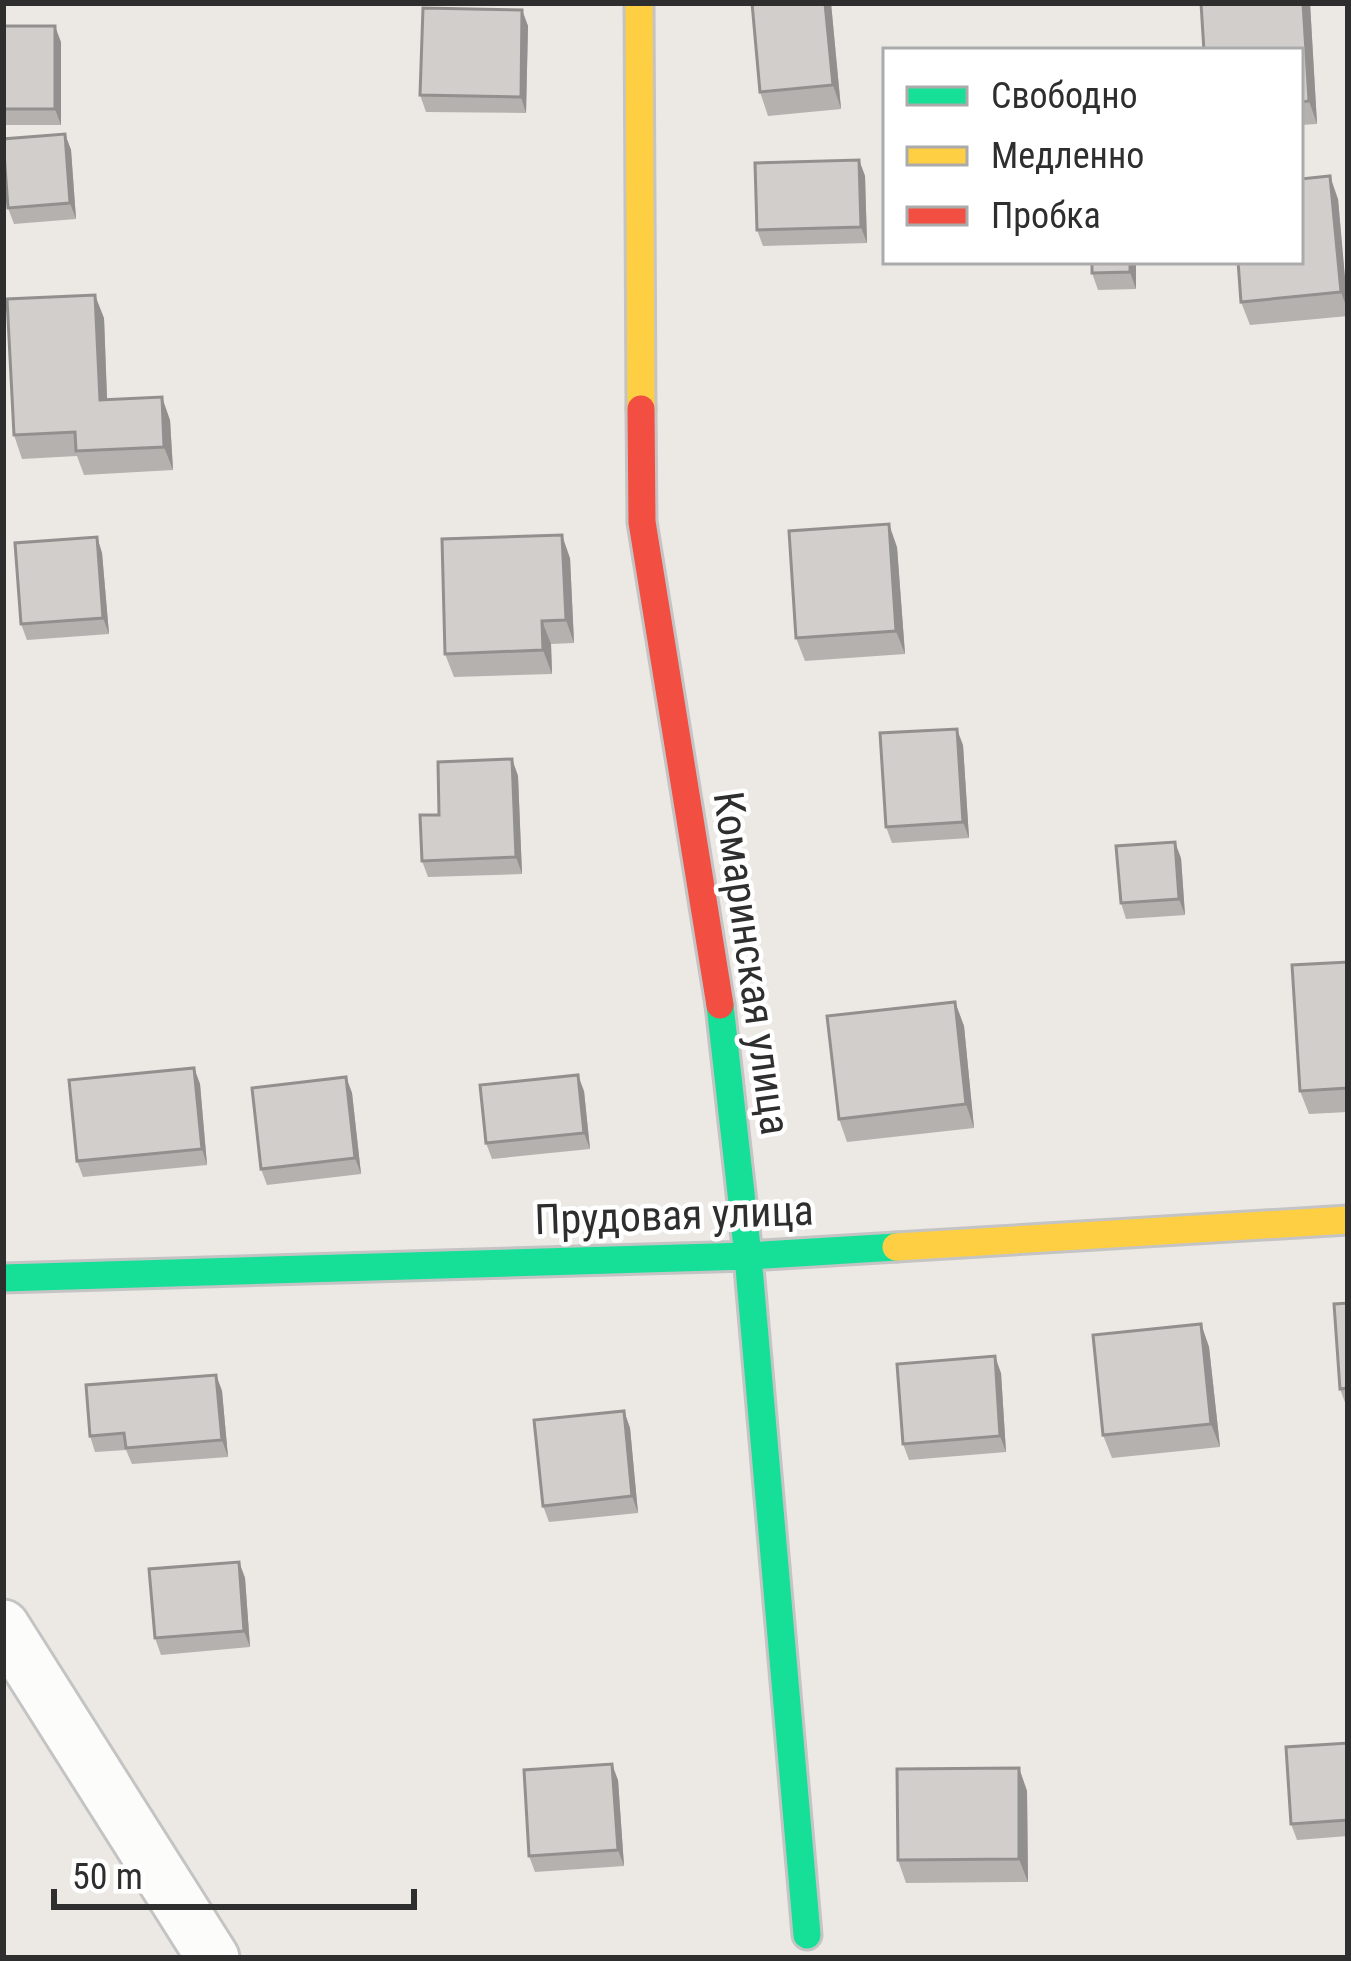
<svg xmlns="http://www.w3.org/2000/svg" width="1351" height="1961" font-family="'Roboto Condensed',sans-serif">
<rect width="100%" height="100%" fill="#ece8e4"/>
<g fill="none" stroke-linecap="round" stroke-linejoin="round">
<defs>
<path id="street" d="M3,1626L213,1958"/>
<path id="fast" d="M720,1005L748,1256L807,1935
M3,1278L748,1256L896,1247"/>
<path id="slow" d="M639,3L641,409
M896,1247L1348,1220"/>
<path id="jam" d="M641,409L642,522L720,1005"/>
</defs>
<!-- street casing -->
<use href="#street" stroke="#c5c4c5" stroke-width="57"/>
<!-- fast casing -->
<use href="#fast" stroke="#c5c4c5" stroke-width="33"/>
<!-- slow casing -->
<use href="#slow" stroke="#c5c4c5" stroke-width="33"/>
<!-- jam casing -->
<use href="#jam" stroke="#c5c4c5" stroke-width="33"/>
<!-- street -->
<use href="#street" stroke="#fcfcfb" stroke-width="51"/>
<!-- fast -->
<use href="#fast" stroke="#16e098" stroke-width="27"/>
<!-- slow -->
<use href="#slow" stroke="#ffcf43" stroke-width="27"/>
<!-- jam -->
<use href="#jam" stroke="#f24e42" stroke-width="27"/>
</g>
<!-- wall -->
<path fill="#b4b1af" d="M752,3H831L841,109L768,116L760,92Z
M1310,3L1317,124L1300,125V51Z
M522,10L528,26L526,113L426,112L420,95Z
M3,26L61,42V125H3Z
M65,134L71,150L76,219L14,224L8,208Z
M859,160L865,176L867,243L763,246L757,230Z
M1338,199L1348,316L1250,325L1241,302Z
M1092,261H1136V289L1098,290L1092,273Z
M104,318L107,400L170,420L173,470L84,475L77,456L22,459L14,435Z
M97,537L102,553L109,634L27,640L21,624Z
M897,547L905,654L805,661L796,638Z
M570,558L574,643L551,644L552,674L454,677L445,654Z
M963,745L969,838L892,843L886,827Z
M512,759L518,776L522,874L428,877L422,861L439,815Z
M1181,858L1185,915L1126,919L1121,903Z
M1348,962V1112L1309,1114L1300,1091Z
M955,1002L964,1026L974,1128L847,1142L839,1119Z
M194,1068L200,1084L207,1165L83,1177L77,1161Z
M346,1077L352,1093L361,1174L267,1185L261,1169Z
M584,1091L590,1149L492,1159L486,1143Z
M1348,1303V1405H1346L1340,1389Z
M1201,1324L1209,1347L1220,1447L1112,1458L1103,1435Z
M1001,1373L1006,1452L909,1460L903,1444Z
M216,1375L222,1391L228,1457L132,1464L126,1450L95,1452L90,1436Z
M624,1411L630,1428L638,1513L549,1522L543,1506Z
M239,1562L245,1578L250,1647L161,1655L155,1638Z
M1348,1743V1836L1297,1840L1291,1824Z
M1019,1768L1027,1791L1028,1882L906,1883L898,1860Z
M618,1780L624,1866L535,1872L529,1856Z"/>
<!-- shaded-wall -->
<path fill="#92908e" d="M825,3H831L841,109L833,85Z
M1303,3H1310L1317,124L1309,101Z
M522,10L528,26L526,113L521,97Z
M55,26L61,42V125L55,109Z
M65,134L71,150L76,219L70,203Z
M859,160L865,176L867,243L861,227Z
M1330,176L1338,199L1348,311L1341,292Z
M1130,261H1136V289L1130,272Z
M95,295L104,318L108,424L100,400Z
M162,397L170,420L173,470L164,447Z
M889,524L897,547L905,654L896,631Z
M562,535L570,558L574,643L566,620Z
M97,537L102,553L109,634L103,618Z
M542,621L551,644L552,674L543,650Z
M957,729L963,745L969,838L963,822Z
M512,759L518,776L522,874L516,857Z
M1175,842L1181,858L1185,915L1179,899Z
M955,1002L964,1026L974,1128L966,1104Z
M194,1068L200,1084L207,1165L202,1149Z
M578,1075L584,1091L590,1149L584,1133Z
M346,1077L352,1093L361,1174L355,1158Z
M1201,1324L1209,1347L1220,1447L1211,1424Z
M995,1356L1001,1373L1006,1452L1000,1436Z
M216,1375L222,1391L228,1457L222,1440Z
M624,1411L630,1428L638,1513L632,1496Z
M239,1562L245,1578L250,1647L244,1631Z
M612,1764L618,1780L624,1866L618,1850Z
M1019,1768L1027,1791L1028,1882L1019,1859Z"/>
<!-- building -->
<path fill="#d1cecb" stroke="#92908e" stroke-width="3" d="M752,3H825L833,85L760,92Z
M1201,3H1303L1309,101L1300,102V51H1204Z
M423,8L522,10L521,97L420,95Z
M3,26H55V109H3Z
M65,134L70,203L8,208L3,139Z
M859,160L861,227L757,230L755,163Z
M1330,176L1341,292L1241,302L1238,261H1300V179Z
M1092,261H1130V272L1092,273Z
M95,295L100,400L162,397L164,447L76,451L75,432L14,435L7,299Z
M889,524L896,631L796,638L789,531Z
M562,535L566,620L542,621L543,650L445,654L442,539Z
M97,537L103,618L21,624L15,543Z
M957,729L963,822L886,827L880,733Z
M512,759L516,857L422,861L420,815H439L438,762Z
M1175,842L1179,899L1121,903L1116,846Z
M1348,962V1088L1300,1091L1292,965Z
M955,1002L966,1104L839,1119L827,1016Z
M194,1068L202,1149L77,1161L69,1080Z
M578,1075L584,1133L486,1143L480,1085Z
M346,1077L355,1158L261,1169L252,1088Z
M1348,1303V1388L1340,1389L1334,1304Z
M1201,1324L1211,1424L1103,1435L1093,1335Z
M995,1356L1000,1436L903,1444L897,1364Z
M216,1375L222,1440L126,1448L124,1433L90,1436L86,1385Z
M624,1411L632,1496L543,1506L534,1420Z
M239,1562L244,1631L155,1638L149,1569Z
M1348,1743V1820L1291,1824L1286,1747Z
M612,1764L618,1850L529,1856L524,1770Z
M1019,1768V1859L898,1860L897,1769Z"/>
<g text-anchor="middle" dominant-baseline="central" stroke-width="9" stroke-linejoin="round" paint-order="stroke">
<!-- street labels -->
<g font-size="42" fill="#2e2e2e" stroke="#fff">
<text transform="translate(752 963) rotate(82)">Комаринская улица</text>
<text transform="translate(674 1215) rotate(-2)">Прудовая улица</text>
</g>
</g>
<!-- border -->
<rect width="1351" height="1961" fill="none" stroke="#2e2e2e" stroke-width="12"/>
<!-- legend -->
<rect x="883" y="48" width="420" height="216" fill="#ffffff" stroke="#ababab" stroke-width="3"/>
<rect x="907" y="87" width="60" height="18" fill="#16e098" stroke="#ababab" stroke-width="3"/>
<text x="991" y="108" font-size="36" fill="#2e2e2e">Свободно</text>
<rect x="907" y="147" width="60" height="18" fill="#ffcf43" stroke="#ababab" stroke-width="3"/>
<text x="991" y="168" font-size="36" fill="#2e2e2e">Медленно</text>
<rect x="907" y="207" width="60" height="18" fill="#f24e42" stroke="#ababab" stroke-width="3"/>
<text x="991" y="228" font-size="36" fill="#2e2e2e">Пробка</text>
<!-- scale -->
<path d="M54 1889v18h360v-18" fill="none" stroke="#2e2e2e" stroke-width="6"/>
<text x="72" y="1889" font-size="36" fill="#2e2e2e" stroke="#ffffff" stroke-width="9" paint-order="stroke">50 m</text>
</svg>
